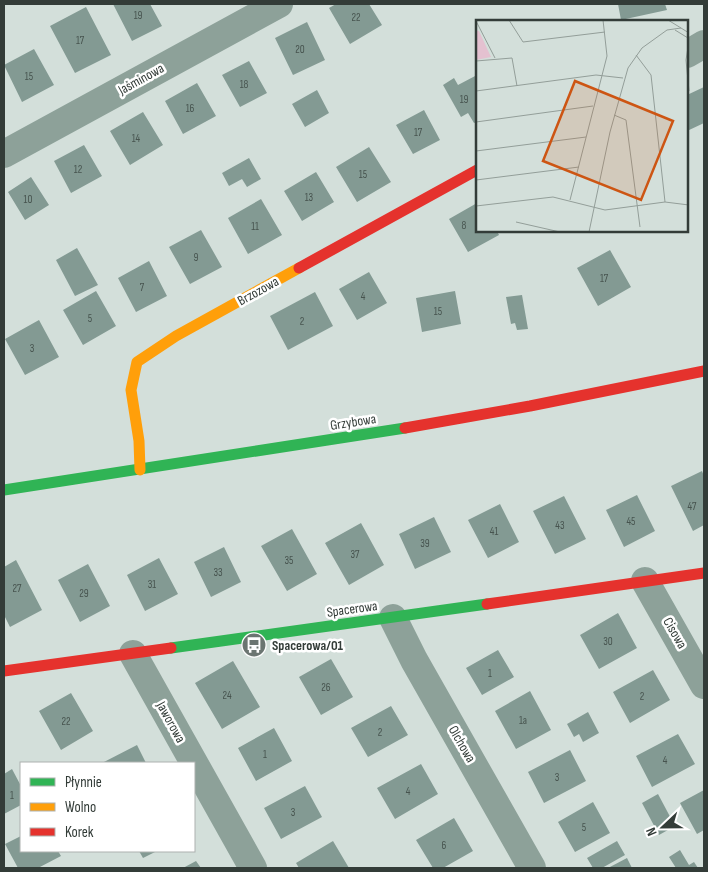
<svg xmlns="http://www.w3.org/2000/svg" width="708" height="872" font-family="'Sofia Sans Condensed',sans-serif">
<rect width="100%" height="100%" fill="#d3dfda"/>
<!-- building -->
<path fill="#839a93" d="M113,4H150L162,26L132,41Z
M336,4H369L382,25L350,44L329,8Z
M618,4H665L667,10L621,20Z
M86,7L111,55L75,73L50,26Z
M307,22L325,60L293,75L275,38Z
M34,49L54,85L22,102L4,65Z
M249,61L267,93L240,107L222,75Z
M477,75V122L474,123L468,113L461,117L443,85L454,78L458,85Z
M197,83L216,116L183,134L165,101Z
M704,87V123L687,131V95Z
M317,90L329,113L305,127L292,104Z
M424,110L440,140L413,154L396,125Z
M143,112L163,145L130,165L110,131Z
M84,145L102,176L71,193L54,161Z
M369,147L391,182L357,202L336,167Z
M249,158L261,179L247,187L242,179L229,186L222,173Z
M316,172L334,202L302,221L284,191Z
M31,177L49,205L25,220L8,192Z
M261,199L282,235L248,254L228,218Z
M477,203V231H497L499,235L468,252L449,219Z
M201,230L222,267L190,284L169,247Z
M77,248L98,285L75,296L56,260Z
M610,250L631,287L598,306L577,268Z
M149,261L167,296L136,312L118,278Z
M369,272L387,303L357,320L339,289Z
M96,291L116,326L83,345L63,310Z
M455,291L461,324L422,332L416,298Z
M315,292L333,326L288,350L270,316Z
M522,295L528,329L517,330L515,323L511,324L506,297Z
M39,320L59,357L25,375L5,339Z
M702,471L704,476V525L693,531L671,486Z
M637,495L655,531L624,547L606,510Z
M564,496L586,539L555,554L533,511Z
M500,504L519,542L488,558L468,520Z
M434,517L451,552L415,569L399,534Z
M361,523L384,565L349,585L325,543Z
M292,529L317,574L287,591L261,546Z
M224,547L241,582L211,597L194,562Z
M159,558L178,594L145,611L127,575Z
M16,560L42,610L10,627L4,615V567Z
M88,564L110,606L80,622L58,580Z
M618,613L637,648L599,669L580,635Z
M498,650L514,677L482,695L466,668Z
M331,659L353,697L321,715L299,677Z
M233,661L260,707L222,729L195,683Z
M653,670L670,700L630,723L613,692Z
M530,691L551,730L516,749L495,711Z
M71,693L93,731L61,750L39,711Z
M391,706L408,735L368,757L351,728Z
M588,712L599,733L583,742L579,734L574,737L567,724Z
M274,728L292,761L256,781L238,748Z
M678,734L695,764L652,787L636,756Z
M137,745L146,763H102Z
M570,750L586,781L544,803L528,772Z
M421,764L438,794L395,819L377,788Z
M12,769L21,786V805L4,814V774Z
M305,786L322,817L281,839L264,808Z
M704,790V830L697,834L680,803Z
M658,794L675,826L659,835L642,803Z
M593,802L610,833L575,852L558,822Z
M454,818L473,851L443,868H433L416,840Z
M21,836V851H58L61,856L38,868H18L5,844Z
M333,841L349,868H299L296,863Z
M617,841L625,855L602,868H593L587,858Z
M680,850L689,865L694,862L698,868H676L669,857Z
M139,851H157L143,858Z
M627,858L632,868H608Z
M196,861L201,868H183Z"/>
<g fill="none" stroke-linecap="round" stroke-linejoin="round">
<!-- street -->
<path stroke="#8da199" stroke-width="28" d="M687,54L704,44
M4,154L279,4
M645,581L704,685
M393,618L414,660L532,868
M133,654L253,868"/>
<!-- fast -->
<path stroke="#30b455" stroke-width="11" d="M4,490L405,428
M171,648L487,604"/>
<!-- slow -->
<path stroke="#ff9f0a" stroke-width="11" d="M140,470L139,441L131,390L137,362L176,336L299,268"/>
<!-- jam -->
<path stroke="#e5322d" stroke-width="11" d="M299,268L477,170
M405,428L530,406L704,371
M487,604L704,573
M4,671L171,648"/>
</g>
<!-- icons -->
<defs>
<symbol id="bus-disc" viewBox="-11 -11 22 22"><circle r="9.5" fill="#6b7571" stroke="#fff"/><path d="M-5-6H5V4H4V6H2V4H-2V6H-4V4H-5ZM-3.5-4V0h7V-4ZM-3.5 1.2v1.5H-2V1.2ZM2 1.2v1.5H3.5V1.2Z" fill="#fff"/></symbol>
</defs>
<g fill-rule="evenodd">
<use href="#bus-disc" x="240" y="631" width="28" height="28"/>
</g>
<g text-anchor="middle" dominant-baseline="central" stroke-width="5" stroke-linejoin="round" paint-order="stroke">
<!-- number labels -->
<g font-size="11" fill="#47544f">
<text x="138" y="15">19</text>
<text x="356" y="17">22</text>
<text x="80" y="40">17</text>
<text x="300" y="49">20</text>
<text x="29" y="76">15</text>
<text x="244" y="84">18</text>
<text x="464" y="99">19</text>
<text x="190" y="108">16</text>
<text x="418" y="132">17</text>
<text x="136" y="138">14</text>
<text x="78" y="169">12</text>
<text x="363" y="174">15</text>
<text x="309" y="197">13</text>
<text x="28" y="199">10</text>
<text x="464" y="225">8</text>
<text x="255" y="226">11</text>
<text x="196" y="257">9</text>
<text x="604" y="278">17</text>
<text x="142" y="287">7</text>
<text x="363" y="296">4</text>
<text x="438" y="311">15</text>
<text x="90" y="318">5</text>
<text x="302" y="321">2</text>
<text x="32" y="348">3</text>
<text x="692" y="506">47</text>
<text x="631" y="521">45</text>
<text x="560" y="525">43</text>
<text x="494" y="531">41</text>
<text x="425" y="543">39</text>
<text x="355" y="554">37</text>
<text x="289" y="560">35</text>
<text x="218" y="572">33</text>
<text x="152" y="584">31</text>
<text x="17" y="588">27</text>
<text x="84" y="593">29</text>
<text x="608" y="641">30</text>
<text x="490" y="673">1</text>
<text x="326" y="687">26</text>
<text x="227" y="695">24</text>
<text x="642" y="696">2</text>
<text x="523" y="720">1a</text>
<text x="66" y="721">22</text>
<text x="380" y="732">2</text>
<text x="265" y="754">1</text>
<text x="665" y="760">4</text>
<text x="557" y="777">3</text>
<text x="408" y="791">4</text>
<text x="12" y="795">1</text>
<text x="293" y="812">3</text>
<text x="584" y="827">5</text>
<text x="444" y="845">6</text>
</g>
<!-- street labels -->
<g font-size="14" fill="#333c38" stroke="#fff">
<text transform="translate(141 79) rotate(-29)">Jaśminowa</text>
<text transform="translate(258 291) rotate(-29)">Brzozowa</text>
<text transform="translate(353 422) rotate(-9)">Grzybowa</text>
<text transform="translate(352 609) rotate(-8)">Spacerowa</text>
<text transform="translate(675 633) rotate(60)">Cisowa</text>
<text transform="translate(171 722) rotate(61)">Jaworowa</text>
<text transform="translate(462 744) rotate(60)">Olchowa</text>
</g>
<!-- poi labels -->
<g font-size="14" font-weight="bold" fill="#333c38" stroke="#fff" text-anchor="start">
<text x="272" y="645">Spacerowa/01</text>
</g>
</g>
<!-- overview -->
<g transform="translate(476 20)">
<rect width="212" height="212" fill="#d3dfda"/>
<path d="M0,10L3,11L15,37L0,40Z" fill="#e4c1d0"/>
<path fill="none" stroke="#939e99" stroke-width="1" d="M33,0L47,22L129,12M192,0L205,8M0,1L19,38M199,10L212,18M213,21L210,40L213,71M160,35L175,55L189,182M0,41L36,38L41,66M0,71L120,55L147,58M138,95L150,100L164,207M0,102L117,86M0,131L110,117M0,160L103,147M94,180L131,36L127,0M0,186L77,177L129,190L189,182L213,185M40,202L84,212M113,212L134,112L152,48L166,28L191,10L205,8L213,13"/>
<path fill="#cd5513" fill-opacity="0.15" stroke="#cd5513" stroke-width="2.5" d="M99,61L197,101L165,180L67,141Z"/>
<rect width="212" height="212" fill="none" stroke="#333c38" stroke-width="2.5"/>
</g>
<!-- border -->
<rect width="708" height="872" fill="none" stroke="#333c38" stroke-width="10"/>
<!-- legend -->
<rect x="20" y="762" width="175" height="90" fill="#ffffff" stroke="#adb1af"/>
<rect x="30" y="778" width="25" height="8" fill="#30b455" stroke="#adb1af"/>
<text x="65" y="787" font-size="15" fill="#333c38">Płynnie</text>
<rect x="30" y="803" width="25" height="8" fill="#ff9f0a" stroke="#adb1af"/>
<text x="65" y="812" font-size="15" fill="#333c38">Wolno</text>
<rect x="30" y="828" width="25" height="8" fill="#e5322d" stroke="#adb1af"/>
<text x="65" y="837" font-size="15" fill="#333c38">Korek</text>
<!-- north arrow -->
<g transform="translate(663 827) rotate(248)" stroke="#ffffff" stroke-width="4" paint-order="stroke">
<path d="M0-4L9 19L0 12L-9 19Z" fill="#333c38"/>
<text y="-8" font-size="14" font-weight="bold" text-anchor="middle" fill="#333c38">N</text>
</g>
</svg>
